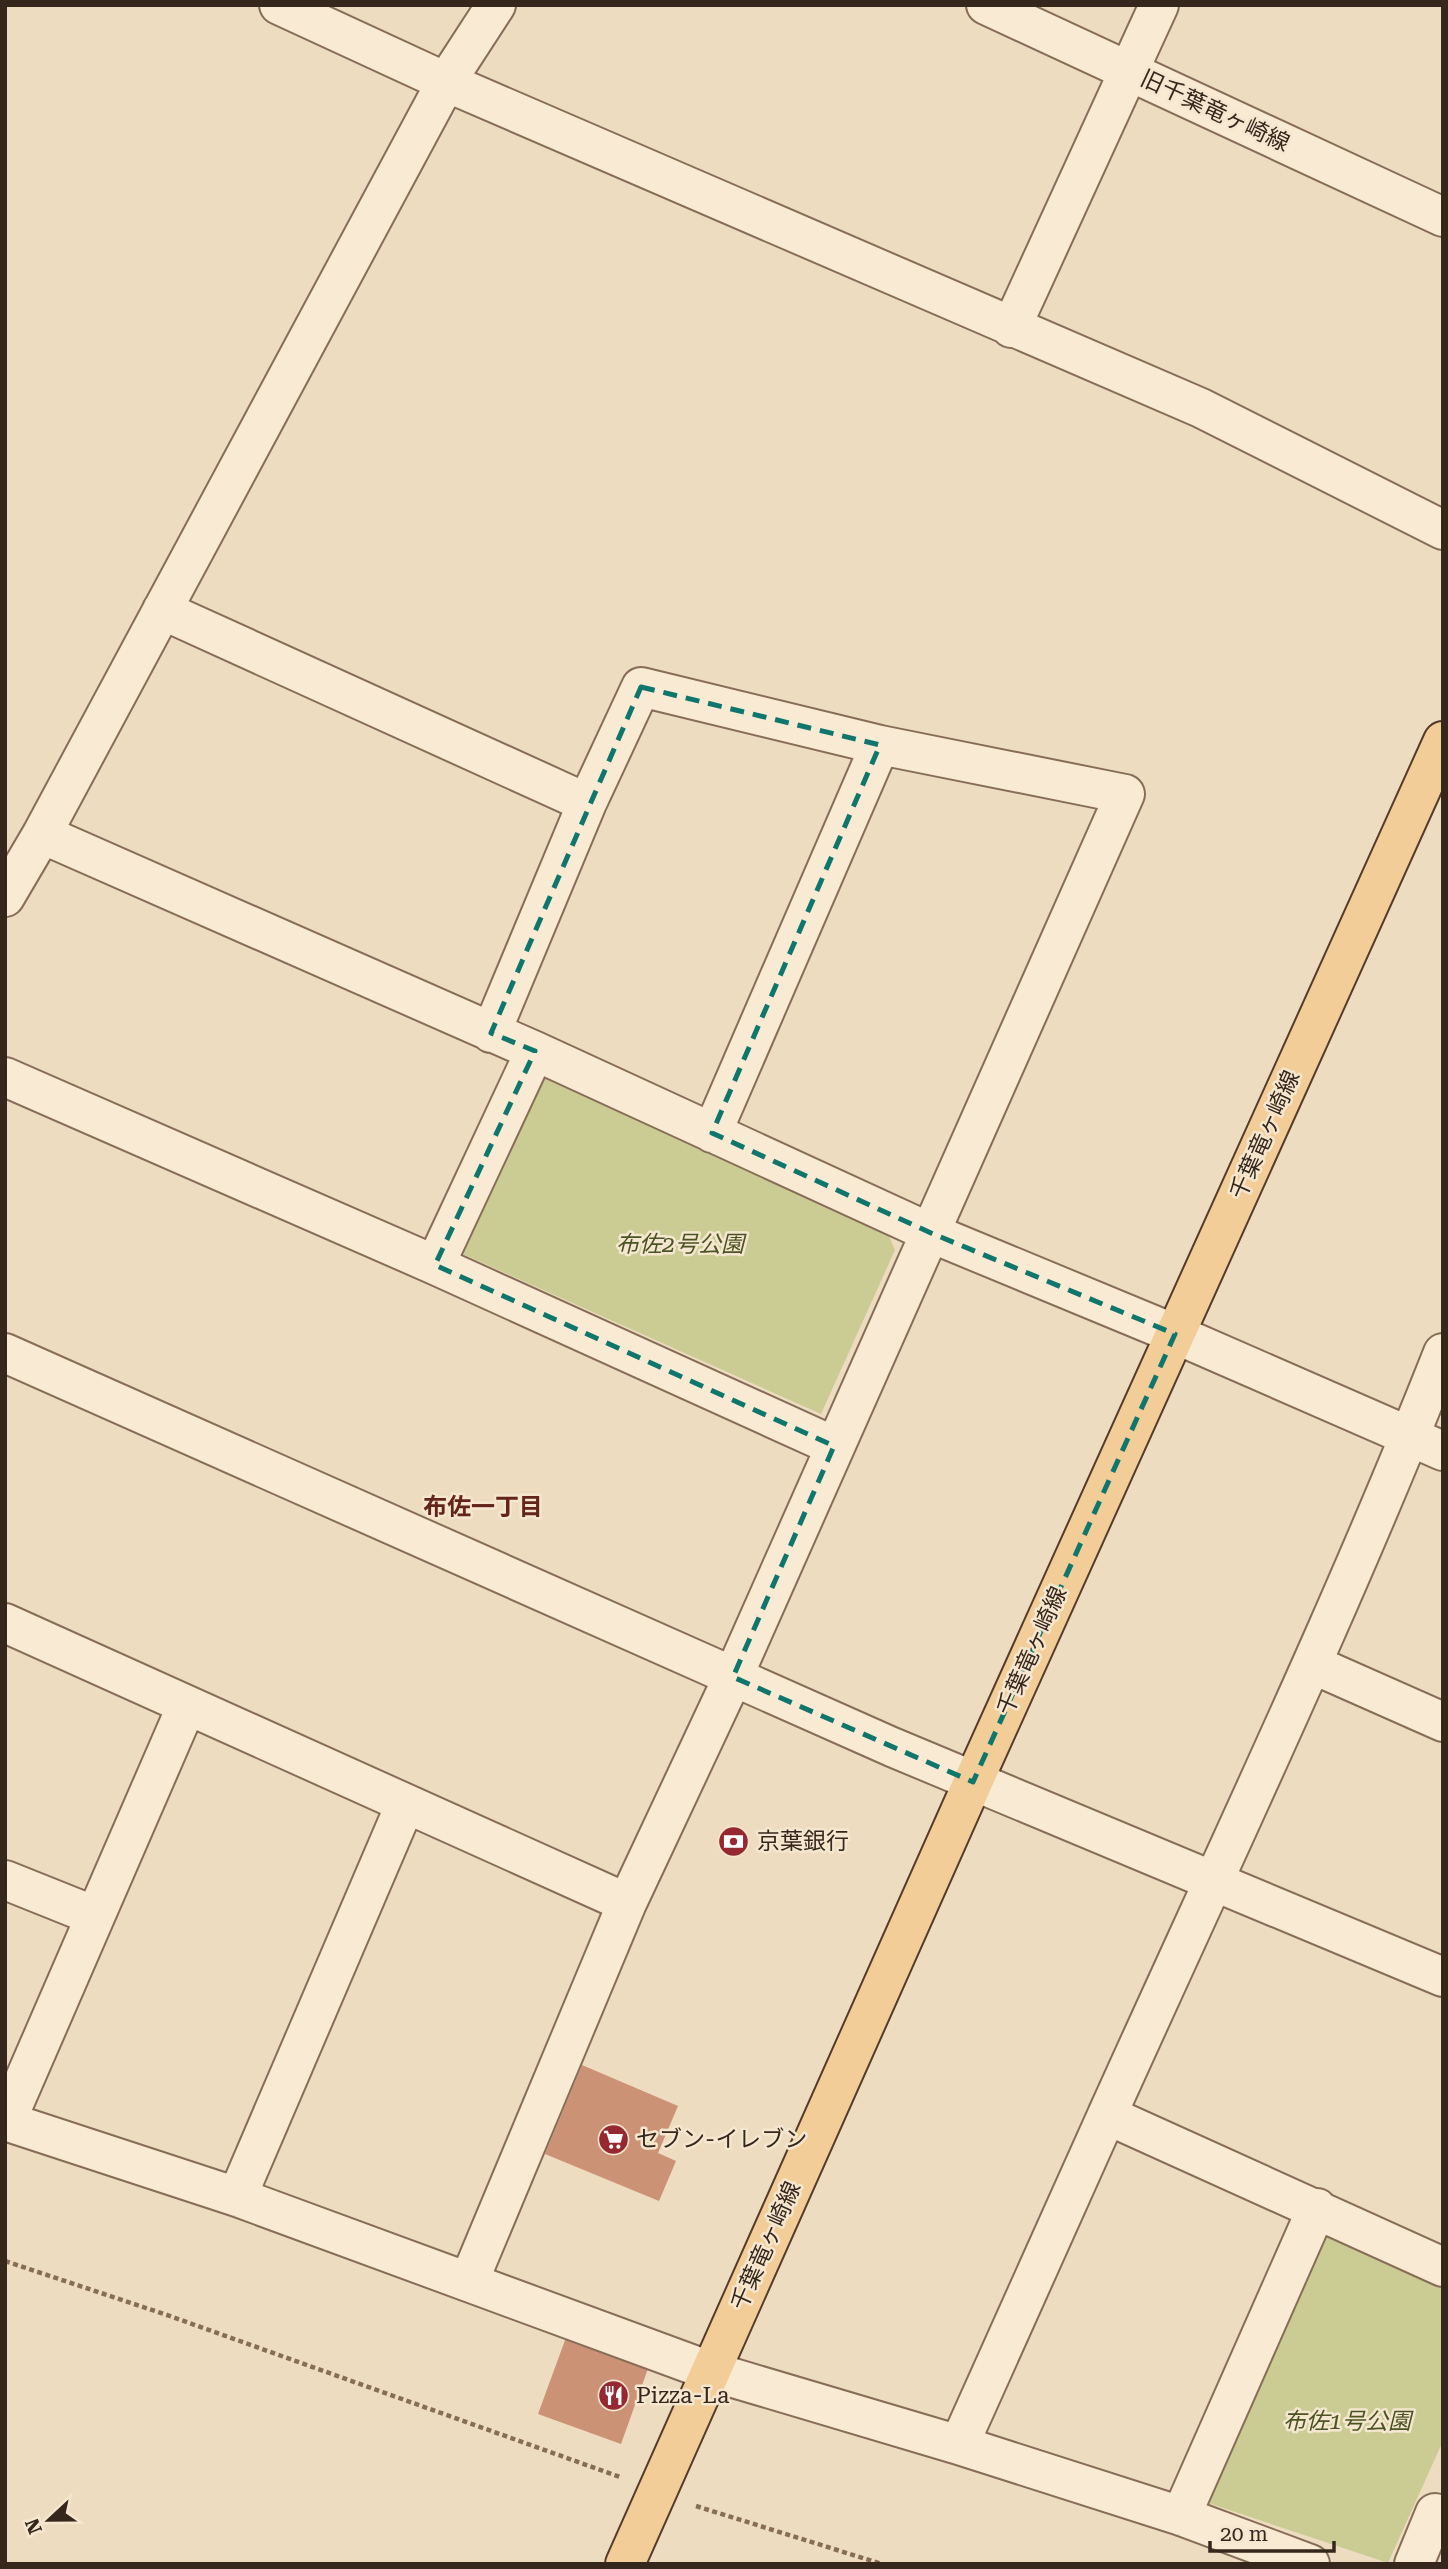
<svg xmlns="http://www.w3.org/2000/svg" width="1448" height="2569" font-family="'Roboto Serif','Noto Sans JP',serif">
<rect width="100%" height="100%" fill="#eedcc0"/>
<!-- green -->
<path fill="#cacc94" d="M535,1072L886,1229L895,1250L821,1414L456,1251Z
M1327,2230L1443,2284V2441L1388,2563L1208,2503Z"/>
<!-- building -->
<path fill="#cc9275" d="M582,2065L678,2106L658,2153L676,2161L659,2201L545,2154Z
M568,2332L650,2363L621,2444L538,2414Z"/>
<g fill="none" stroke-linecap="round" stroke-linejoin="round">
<defs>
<path id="minor" d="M279,5L446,82L1201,408L1443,530
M986,5L1443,217
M1011,328L1159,5
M162,610L587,803
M42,834L535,1051L931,1233L1175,1334L1443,1451
M5,897L42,834L446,82L496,5
M5,1077L435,1265L834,1446
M712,1133L880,745
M435,1265L535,1051
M5,1353L892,1747L1443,1977
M5,1623L627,1903
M1312,1664L1443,1722
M5,1880L95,1916
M1107,2115C1221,1862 1341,1611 1443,1353
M5,2121L237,2197L710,2371L959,2445L1181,2516L1310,2564
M6,2122L187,1705
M237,2197L405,1805
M469,2281L627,1903L733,1677L1125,794L880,745L641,687L587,803L491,1033
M959,2445L1107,2115L1443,2267
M1181,2516L1317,2208
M1414,2564L1435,2513L1443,2515"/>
<path id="major" d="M625,2564L973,1782L1443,741"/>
</defs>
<!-- minor casing -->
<use href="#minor" stroke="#876d58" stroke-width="42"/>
<!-- major casing -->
<use href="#major" stroke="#543b2c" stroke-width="42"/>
<!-- path -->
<path stroke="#876d58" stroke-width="4.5" stroke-dasharray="5 3.5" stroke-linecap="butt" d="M5,2261L167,2315L620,2477
M696,2506L882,2564"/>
<!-- minor -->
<use href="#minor" stroke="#f9ead3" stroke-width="38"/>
<!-- major -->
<use href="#major" stroke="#f2cd97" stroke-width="38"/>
</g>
<!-- marked area -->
<path fill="none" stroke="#0f766e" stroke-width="5" stroke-dasharray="14 9" stroke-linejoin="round" d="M641,687L880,745L712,1133L931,1233L1175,1334L973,1782L733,1677L834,1446L435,1265L535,1051L491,1033Z"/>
<!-- icons -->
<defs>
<symbol id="bank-disc" viewBox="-11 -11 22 22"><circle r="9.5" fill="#962832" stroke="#f5e7cf"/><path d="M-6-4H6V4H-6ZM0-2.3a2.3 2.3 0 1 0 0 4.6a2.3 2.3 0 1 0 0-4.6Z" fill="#fff"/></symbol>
<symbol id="supermarket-disc" viewBox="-11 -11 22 22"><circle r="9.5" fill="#962832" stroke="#f5e7cf"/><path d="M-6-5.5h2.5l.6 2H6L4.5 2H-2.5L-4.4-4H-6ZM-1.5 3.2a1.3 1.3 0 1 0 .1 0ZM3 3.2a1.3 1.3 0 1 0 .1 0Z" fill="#fff"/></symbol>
<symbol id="restaurant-disc" viewBox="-11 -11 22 22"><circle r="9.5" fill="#962832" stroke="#f5e7cf"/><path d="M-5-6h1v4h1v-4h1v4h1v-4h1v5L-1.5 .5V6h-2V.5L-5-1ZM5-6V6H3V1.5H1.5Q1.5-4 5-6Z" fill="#fff"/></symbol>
</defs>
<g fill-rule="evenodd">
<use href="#bank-disc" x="716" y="1824" width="35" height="35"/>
<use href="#supermarket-disc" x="596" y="2122" width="35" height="35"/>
<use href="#restaurant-disc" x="596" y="2378" width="35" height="35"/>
</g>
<g text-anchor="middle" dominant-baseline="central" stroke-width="5" stroke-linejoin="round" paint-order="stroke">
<!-- street labels -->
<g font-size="23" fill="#36271c" stroke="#f5e7cf">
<text transform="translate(1215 111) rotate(25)">旧千葉竜ヶ崎線</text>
<text transform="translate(1265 1135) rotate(-66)">千葉竜ヶ崎線</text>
<text transform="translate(1032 1651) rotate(-66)">千葉竜ヶ崎線</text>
<text transform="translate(766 2246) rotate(-66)">千葉竜ヶ崎線</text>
</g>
<!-- park labels -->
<g font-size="23" font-style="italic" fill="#4b5323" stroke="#f5e7cf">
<text x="680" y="1244">布佐2号公園</text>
<text x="1347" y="2421">布佐1号公園</text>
</g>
<!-- poi labels -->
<g font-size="23" fill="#36271c" stroke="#f5e7cf" text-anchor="start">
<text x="757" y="1841">京葉銀行</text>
<text x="636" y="2139">セブン-イレブン</text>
<text x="636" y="2395">Pizza-La</text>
</g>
<!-- neighbourhood labels -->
<g font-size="24" font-weight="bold" fill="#63241c" stroke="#f5e7cf">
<text x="483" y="1507">布佐一丁目</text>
</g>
</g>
<!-- border -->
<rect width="1448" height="2569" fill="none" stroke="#36271c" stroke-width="14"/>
<!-- north arrow -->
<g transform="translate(49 2520) rotate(248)" stroke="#f5e7cf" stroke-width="5" paint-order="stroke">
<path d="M0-5L12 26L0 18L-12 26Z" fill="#36271c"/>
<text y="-10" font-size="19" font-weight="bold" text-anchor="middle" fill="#36271c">N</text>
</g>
<!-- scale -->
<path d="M1210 2541v10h124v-10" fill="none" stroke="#36271c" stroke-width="3.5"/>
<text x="1220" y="2541" font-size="21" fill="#36271c" stroke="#f5e7cf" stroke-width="5" paint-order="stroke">20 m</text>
</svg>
